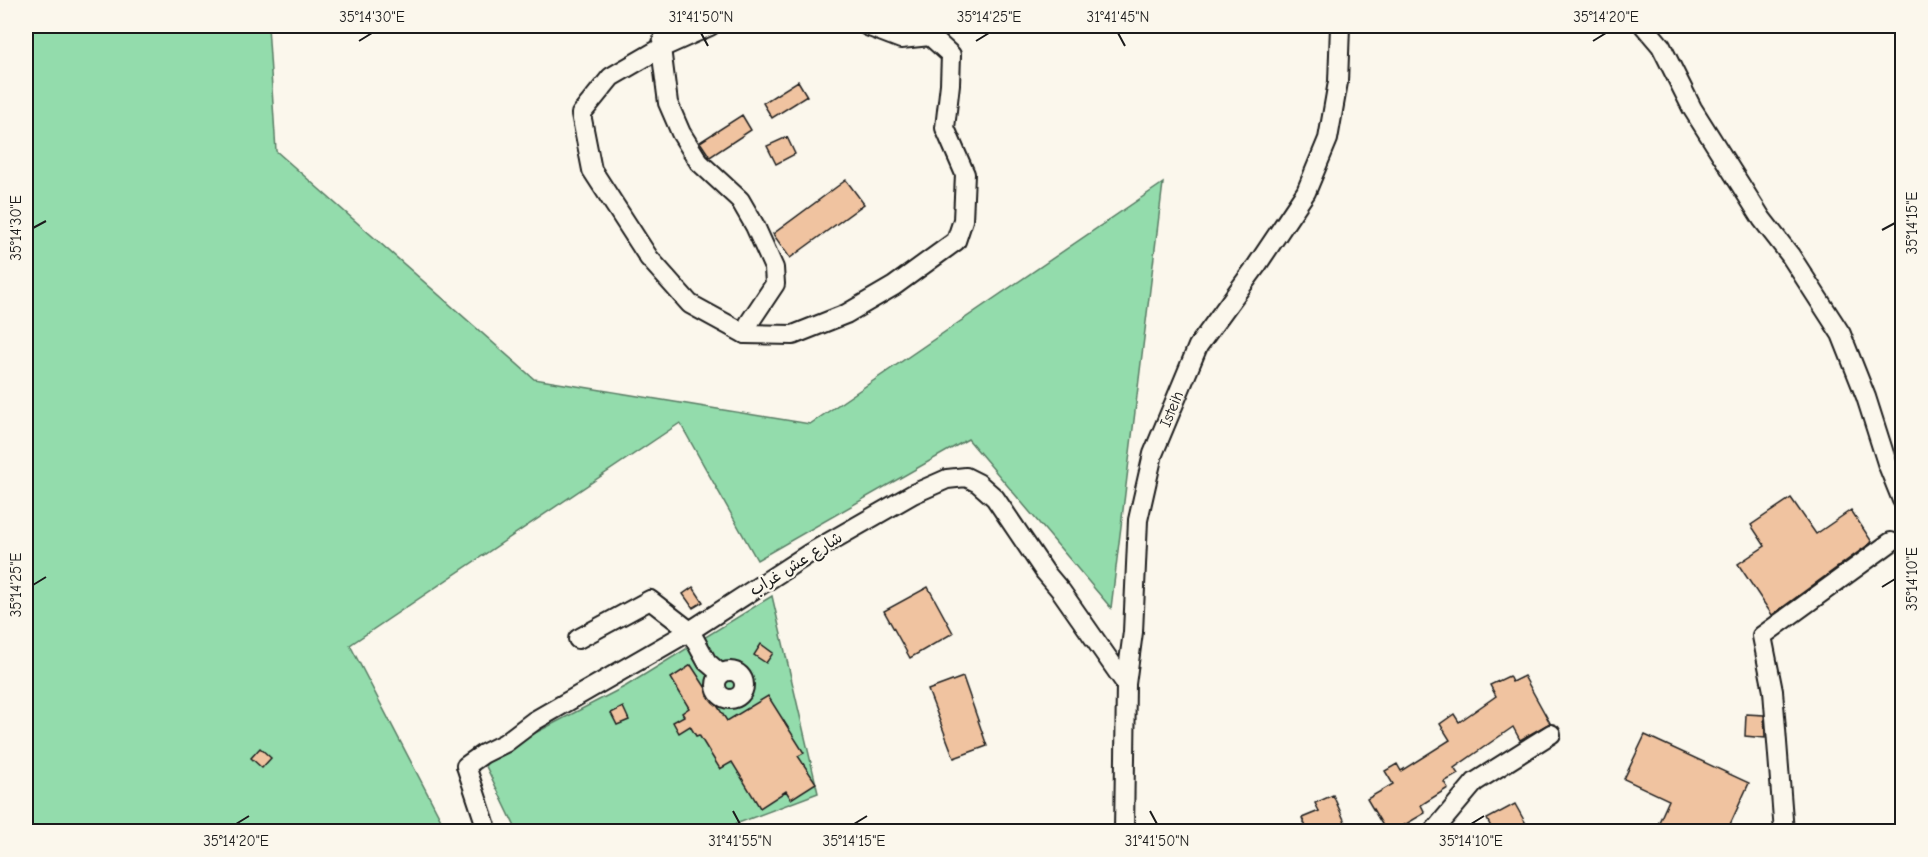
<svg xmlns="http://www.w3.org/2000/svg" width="1928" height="857" font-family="'Comic Neue','Playpen Sans Arabic',sans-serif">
<rect width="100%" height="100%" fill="#fbf7ec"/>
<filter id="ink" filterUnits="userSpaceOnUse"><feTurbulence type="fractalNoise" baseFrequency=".0167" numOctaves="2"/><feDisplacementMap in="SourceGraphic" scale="12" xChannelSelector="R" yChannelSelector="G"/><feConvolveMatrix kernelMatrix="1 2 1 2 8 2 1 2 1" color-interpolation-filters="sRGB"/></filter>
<g filter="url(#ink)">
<!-- green -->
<path fill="#93dcac" stroke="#587c64" stroke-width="1.5" d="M26,26H268L276,151L534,379L810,424L1163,183L1111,608L968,439L757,560L680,423L350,645L447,831H26Z
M772,596L818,793L717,831H517L483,760L626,686Z"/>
<!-- building -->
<path fill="#f0c3a0" stroke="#1c1c1c" stroke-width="1.5" d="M798,81L807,96L772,118L763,103Z
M742,115L751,130L710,157L700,142Z
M787,137L795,154L776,164L767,146Z
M846,180L864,204L790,258L773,234Z
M1791,498L1816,534L1851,510L1872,542L1772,615L1738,564L1765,546L1751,525Z
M693,587L703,602L693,608L683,594Z
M928,587L953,633L910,658L884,611Z
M761,644L773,653L766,663L754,655Z
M691,665L727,721L768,696L804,753L798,756L816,783L791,799L786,791L760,808L732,762L720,769L699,735L696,736L690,726L679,733L673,722L684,716L682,713L689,708L671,678Z
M1509,676L1512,682L1524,676L1550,723L1520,740L1513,727L1454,768L1458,774L1444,782L1448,788L1421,805L1425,813L1394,831H1386L1367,799L1393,784L1385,771L1397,764L1401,771L1450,740L1440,724L1454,714L1459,722L1496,696L1490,685Z
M963,677L987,746L954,758L928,690Z
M623,707L629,720L617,725L611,713Z
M1746,714L1764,715L1765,738L1745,736Z
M1645,735L1749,783L1727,831H1655L1669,800L1624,779Z
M260,748L271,758L262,768L251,758Z
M1333,795L1349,831H1308L1302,818L1319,811L1315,803Z
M1515,804L1530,831H1493L1487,819Z"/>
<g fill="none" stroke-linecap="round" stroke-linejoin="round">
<defs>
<g id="minor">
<path d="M666,26L661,48L668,103L681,133L699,162L740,200L755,226L774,268L775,284L749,323L745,334"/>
<path d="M710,26L661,48L611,77L581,114L592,170L649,258L690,304L745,334L793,335L846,314L894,286L956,241L963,220L965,174L945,128L950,84L951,55L930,36L901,39L867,26"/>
<path d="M1644,26L1661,46L1692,108L1762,219L1790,255L1841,334L1866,397L1887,463L1902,500"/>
<path d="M578,639L650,600L690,631L707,662L721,674"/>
<circle cx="730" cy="685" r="14"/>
<path d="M488,832L466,766L483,754L505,743L534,721L690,631L810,553L913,494L947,479L966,477L978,483L995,498L1045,572L1061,591L1126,684"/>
<path id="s1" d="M1124,832L1126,684L1133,632L1138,520L1153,454L1198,346L1257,265L1306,192L1328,139L1338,82L1340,26"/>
<path d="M1433,832L1475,782L1551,734"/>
<path d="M1784,832L1773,691L1762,636L1891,542"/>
</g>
</defs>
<!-- minor casing -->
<use href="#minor" stroke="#1c1c1c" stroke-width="22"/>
<!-- minor -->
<use href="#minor" stroke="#fbf7ec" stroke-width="18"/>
</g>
</g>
<!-- ticks -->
<path fill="none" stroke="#1c1c1c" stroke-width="2" d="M701,33L708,46M1118,33L1125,46M359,41L372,33M976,41L989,33M1593,41L1606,33M33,228L46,221M1882,230L1895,223M33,585L46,577M1882,587L1895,579M733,811L740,824M1150,811L1157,824M236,824L249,816M854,824L867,816M1471,824L1484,816"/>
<g text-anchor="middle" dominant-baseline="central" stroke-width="4.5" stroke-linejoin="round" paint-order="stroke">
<!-- street labels -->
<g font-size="16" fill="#1c1c1c" stroke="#fbf7ec">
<text stroke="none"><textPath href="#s1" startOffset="429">Isteih</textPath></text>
<text transform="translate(796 564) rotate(-32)">شارع عش غراب</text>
</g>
</g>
<!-- margin -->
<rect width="1928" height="857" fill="none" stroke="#fbf7ec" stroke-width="66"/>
<rect x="33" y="33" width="1862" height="791" fill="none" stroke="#1c1c1c" stroke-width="2"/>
<g font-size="15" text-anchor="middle" fill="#1c1c1c">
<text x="372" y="22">35°14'30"E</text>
<text x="701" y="22">31°41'50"N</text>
<text x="989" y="22">35°14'25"E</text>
<text x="1118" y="22">31°41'45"N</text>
<text x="1606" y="22">35°14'20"E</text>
<text transform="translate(1912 223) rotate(-90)" y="5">35°14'15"E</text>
<text transform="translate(16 228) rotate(-90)" y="5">35°14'30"E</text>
<text transform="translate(1912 579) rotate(-90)" y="5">35°14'10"E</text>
<text transform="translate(16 585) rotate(-90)" y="5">35°14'25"E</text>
<text x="236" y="846">35°14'20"E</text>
<text x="740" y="846">31°41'55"N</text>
<text x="854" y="846">35°14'15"E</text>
<text x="1157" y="846">31°41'50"N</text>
<text x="1471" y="846">35°14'10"E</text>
</g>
</svg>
